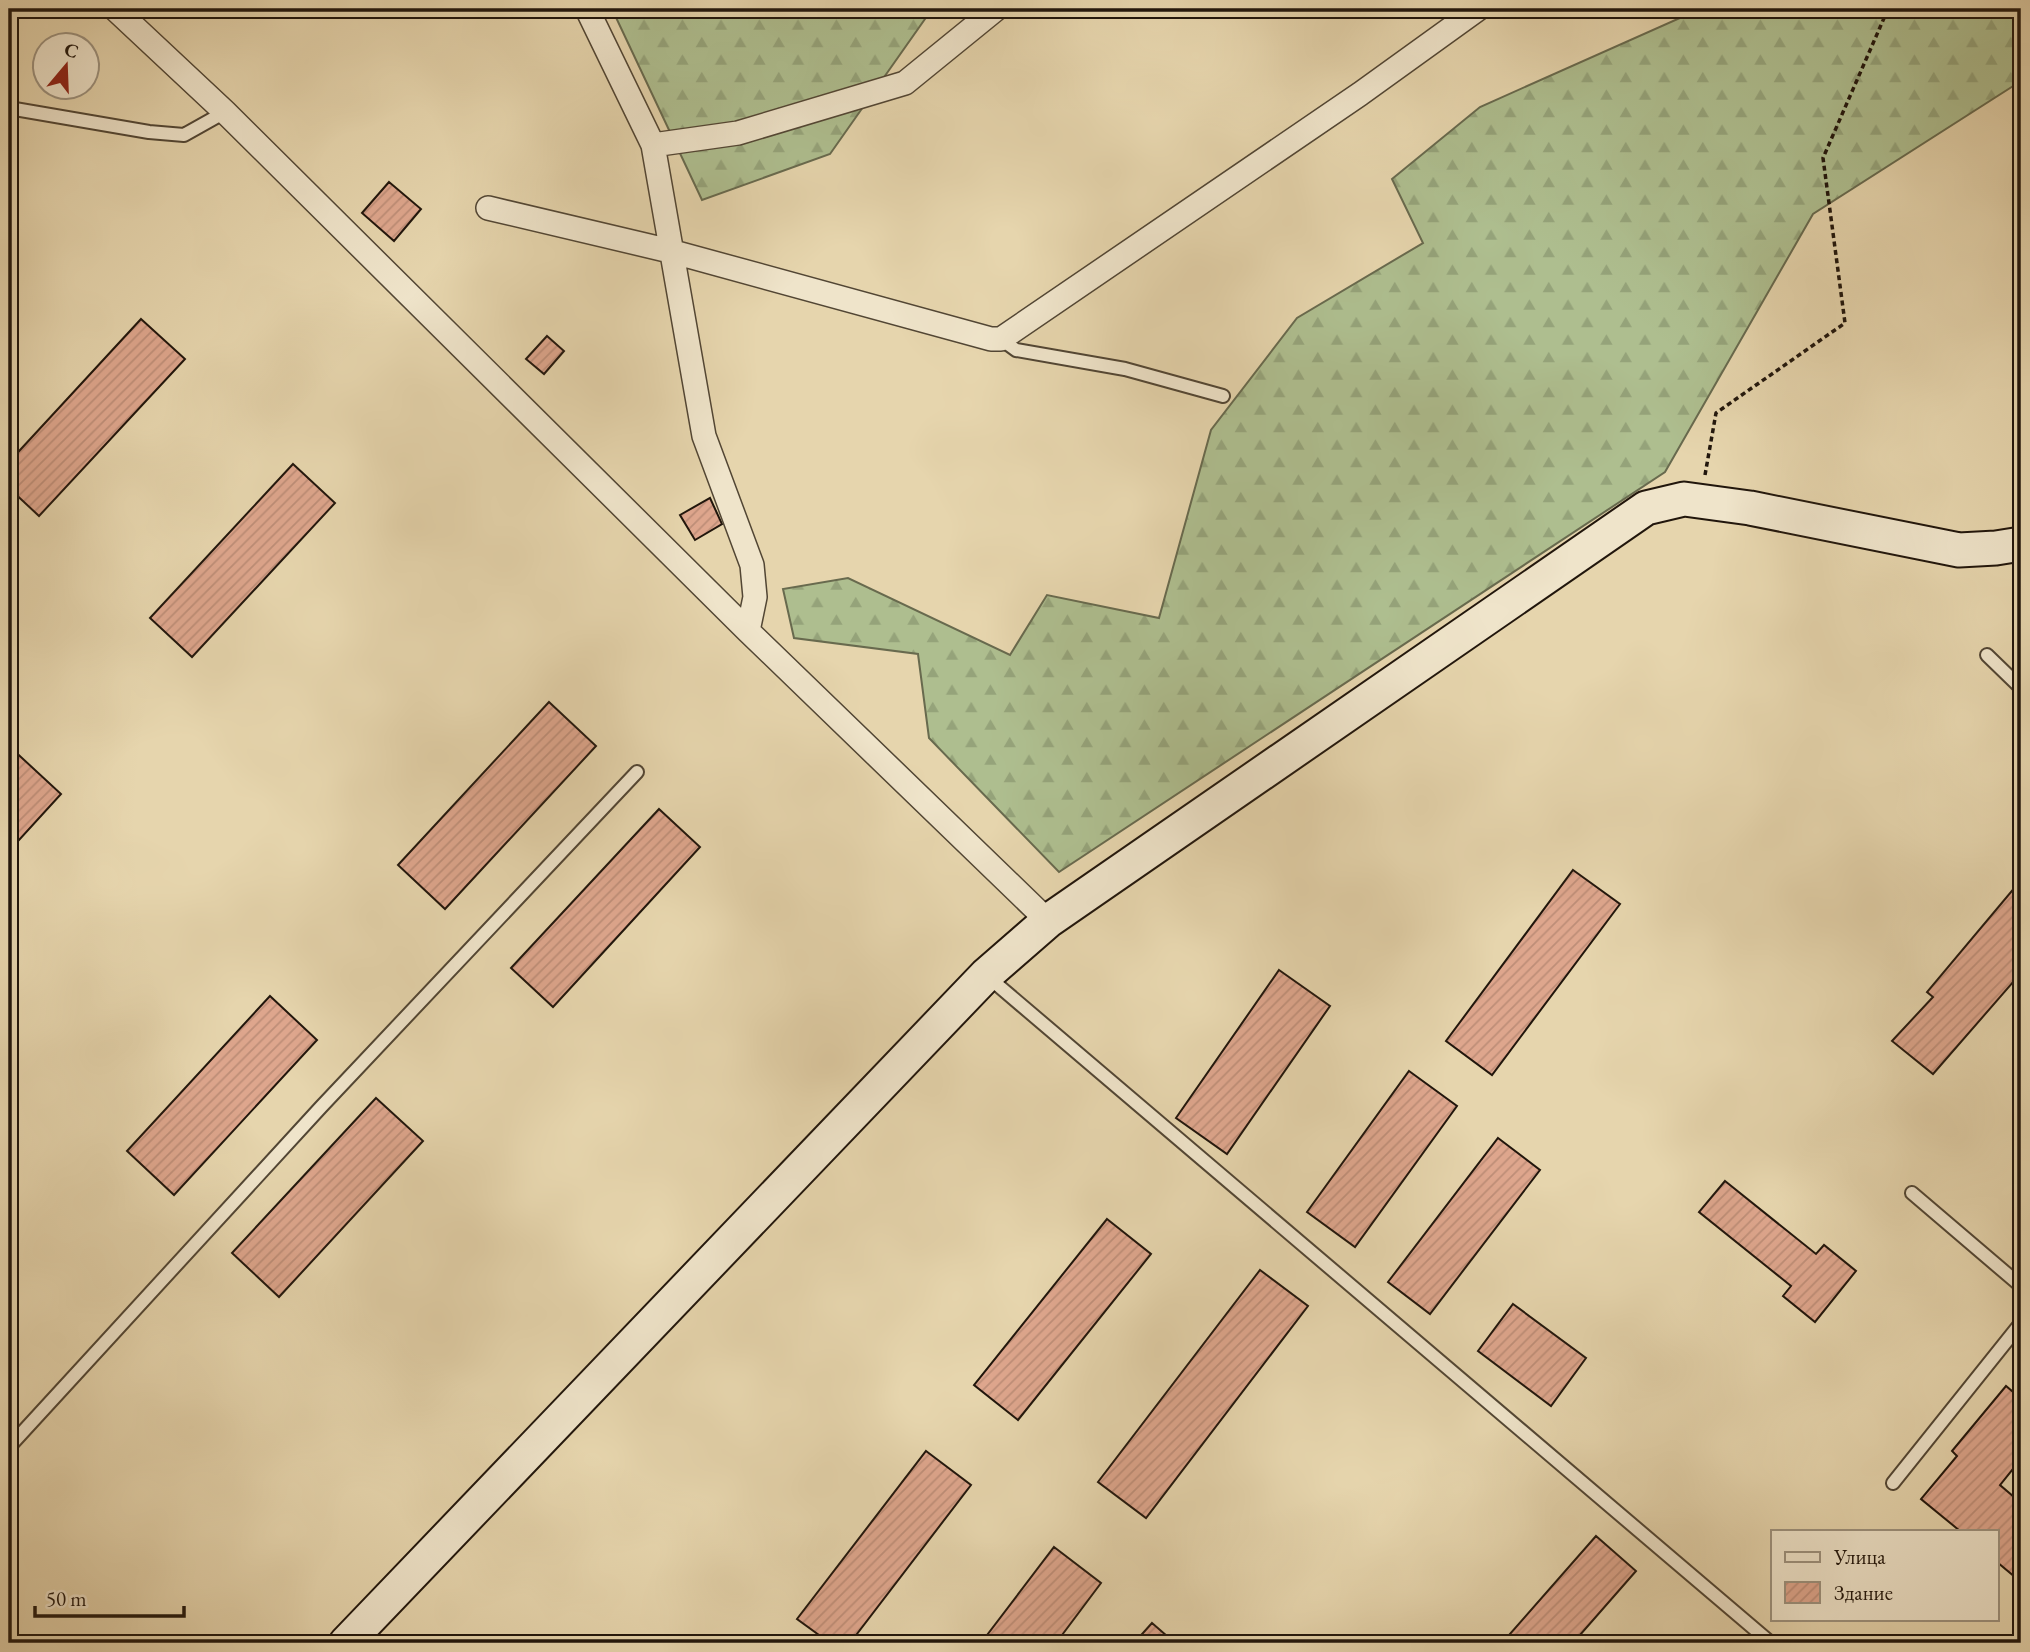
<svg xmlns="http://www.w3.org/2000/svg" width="2030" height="1652" font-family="'EB Garamond',serif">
<defs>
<pattern id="forest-firs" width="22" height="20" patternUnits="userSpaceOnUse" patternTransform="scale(1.75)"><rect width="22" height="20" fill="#aebe8f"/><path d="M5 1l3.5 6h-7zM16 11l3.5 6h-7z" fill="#95a37a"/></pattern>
<pattern id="building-hatch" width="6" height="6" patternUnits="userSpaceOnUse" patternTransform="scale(1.75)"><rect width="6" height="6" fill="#dea68d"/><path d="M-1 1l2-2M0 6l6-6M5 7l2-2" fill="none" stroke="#be8e78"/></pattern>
</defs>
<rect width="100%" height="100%" fill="#e6d5ad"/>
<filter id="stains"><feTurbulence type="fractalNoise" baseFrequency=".00286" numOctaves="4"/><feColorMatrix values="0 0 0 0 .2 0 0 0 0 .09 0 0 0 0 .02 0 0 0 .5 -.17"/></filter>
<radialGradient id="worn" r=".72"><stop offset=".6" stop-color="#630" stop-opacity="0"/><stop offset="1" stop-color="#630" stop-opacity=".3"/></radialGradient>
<!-- forest -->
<path fill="url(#forest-firs)" stroke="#686a4e" stroke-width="2" d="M612,9H932L830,154L702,200Z
M1700,9H2021V81L1813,214L1665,472L1059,872L929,738L918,654L794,638L783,589L848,578L1010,655L1047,595L1159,618L1211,430L1297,318L1423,243L1392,179L1480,107Z"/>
<!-- building -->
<path fill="url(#building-hatch)" stroke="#21160c" stroke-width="2" d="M389,182L421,209L394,241L362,213Z
M141,319L185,359L39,516L9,488V462Z
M547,336L564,351L544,374L526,359Z
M293,464L335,503L192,657L150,618Z
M710,498L722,524L695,540L680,515Z
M549,702L596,746L445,909L398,865Z
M9,746L61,794L9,851Z
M659,809L700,847L553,1007L511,968Z
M1573,870L1620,904L1492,1075L1446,1041Z
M2021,880V973L1933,1074L1892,1041L1933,997L1927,992Z
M1279,970L1330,1006L1227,1154L1176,1118Z
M270,996L317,1040L174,1195L127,1151Z
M1409,1071L1457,1106L1355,1247L1307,1212Z
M376,1098L423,1141L279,1297L232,1253Z
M1498,1138L1540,1170L1430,1314L1388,1282Z
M1725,1181L1816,1254L1824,1245L1856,1271L1815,1322L1783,1296L1791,1286L1699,1212Z
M1107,1219L1151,1254L1018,1420L974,1385Z
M1260,1270L1308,1306L1146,1518L1098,1482Z
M1513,1304L1586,1358L1551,1406L1478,1351Z
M2021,1379V1459L2000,1485L2021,1503V1582L1997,1562V1531H1960L1921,1499L1957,1456L1952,1451L2006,1386L2012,1391Z
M926,1451L971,1485L850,1643H830L797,1619Z
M1596,1536L1636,1571L1573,1643H1502Z
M1054,1547L1101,1583L1056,1643H981Z
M1152,1623L1175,1643H1134Z"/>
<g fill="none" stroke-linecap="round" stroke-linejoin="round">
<defs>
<path id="lane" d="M9,108L149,132L184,135L225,112
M1001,339L1016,350L1125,369L1223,396
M1987,655L2021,688
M987,976L1771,1643
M1912,1193L2021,1286
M9,1447L321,1107L637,772
M1893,1483L2021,1323
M2017,1643L2021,1638"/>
<path id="street" d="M115,9L225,112L748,631L1048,921
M587,9L653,145L704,436L752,565L755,597L748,631
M653,145L738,133L905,83L996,9
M488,208L670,251L991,339H1001L1360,94L1478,9"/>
<path id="secondary" d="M346,1643L986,975L1048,921L1646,508L1684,499L1750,508L1959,550L1996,548L2021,544"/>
</defs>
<!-- lane casing -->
<use href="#lane" stroke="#524634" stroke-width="16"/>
<!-- street casing -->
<use href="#street" stroke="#524634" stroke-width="26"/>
<!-- secondary casing -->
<use href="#secondary" stroke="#21160c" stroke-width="37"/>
<!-- path -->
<path stroke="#21160c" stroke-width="3.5" stroke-dasharray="5 3.5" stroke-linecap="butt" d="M1705,475L1716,413L1845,323L1823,158L1888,9"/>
<!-- lane -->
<use href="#lane" stroke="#efe4ca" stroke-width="12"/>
<!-- street -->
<use href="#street" stroke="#efe4ca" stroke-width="23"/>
<!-- secondary -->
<use href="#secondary" stroke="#efe4ca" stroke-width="33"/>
</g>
<!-- margin -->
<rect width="2030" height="1652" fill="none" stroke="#e6d5ad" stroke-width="35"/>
<rect x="10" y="10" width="2009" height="1631" fill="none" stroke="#21160c" stroke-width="3.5"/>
<rect x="18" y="18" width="1995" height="1617" fill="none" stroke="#21160c" stroke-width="2"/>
<!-- legend -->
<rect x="1771" y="1530" width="228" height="91" fill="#efe4ca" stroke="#9d927e" stroke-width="2"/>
<rect x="1785" y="1552" width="35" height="10" fill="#efe4ca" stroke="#9d927e" stroke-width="2"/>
<text x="1834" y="1564" font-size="21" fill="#21160c">Улица</text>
<rect x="1785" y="1582" width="35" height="21" fill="url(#building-hatch)" stroke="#9d927e" stroke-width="2"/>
<text x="1834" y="1600" font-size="21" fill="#21160c">Здание</text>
<!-- north arrow -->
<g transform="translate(66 66) rotate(19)"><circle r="33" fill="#efe4ca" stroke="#9d927e" stroke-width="2"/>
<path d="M0-5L12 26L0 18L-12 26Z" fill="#8f2418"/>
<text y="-10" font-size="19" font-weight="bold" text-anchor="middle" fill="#21160c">С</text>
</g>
<!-- scale -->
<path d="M35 1606v10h149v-10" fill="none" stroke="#21160c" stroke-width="3.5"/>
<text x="46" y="1606" font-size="21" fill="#21160c" stroke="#efe4ca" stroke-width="5" paint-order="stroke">50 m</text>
<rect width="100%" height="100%" filter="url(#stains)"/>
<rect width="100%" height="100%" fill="url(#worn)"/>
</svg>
